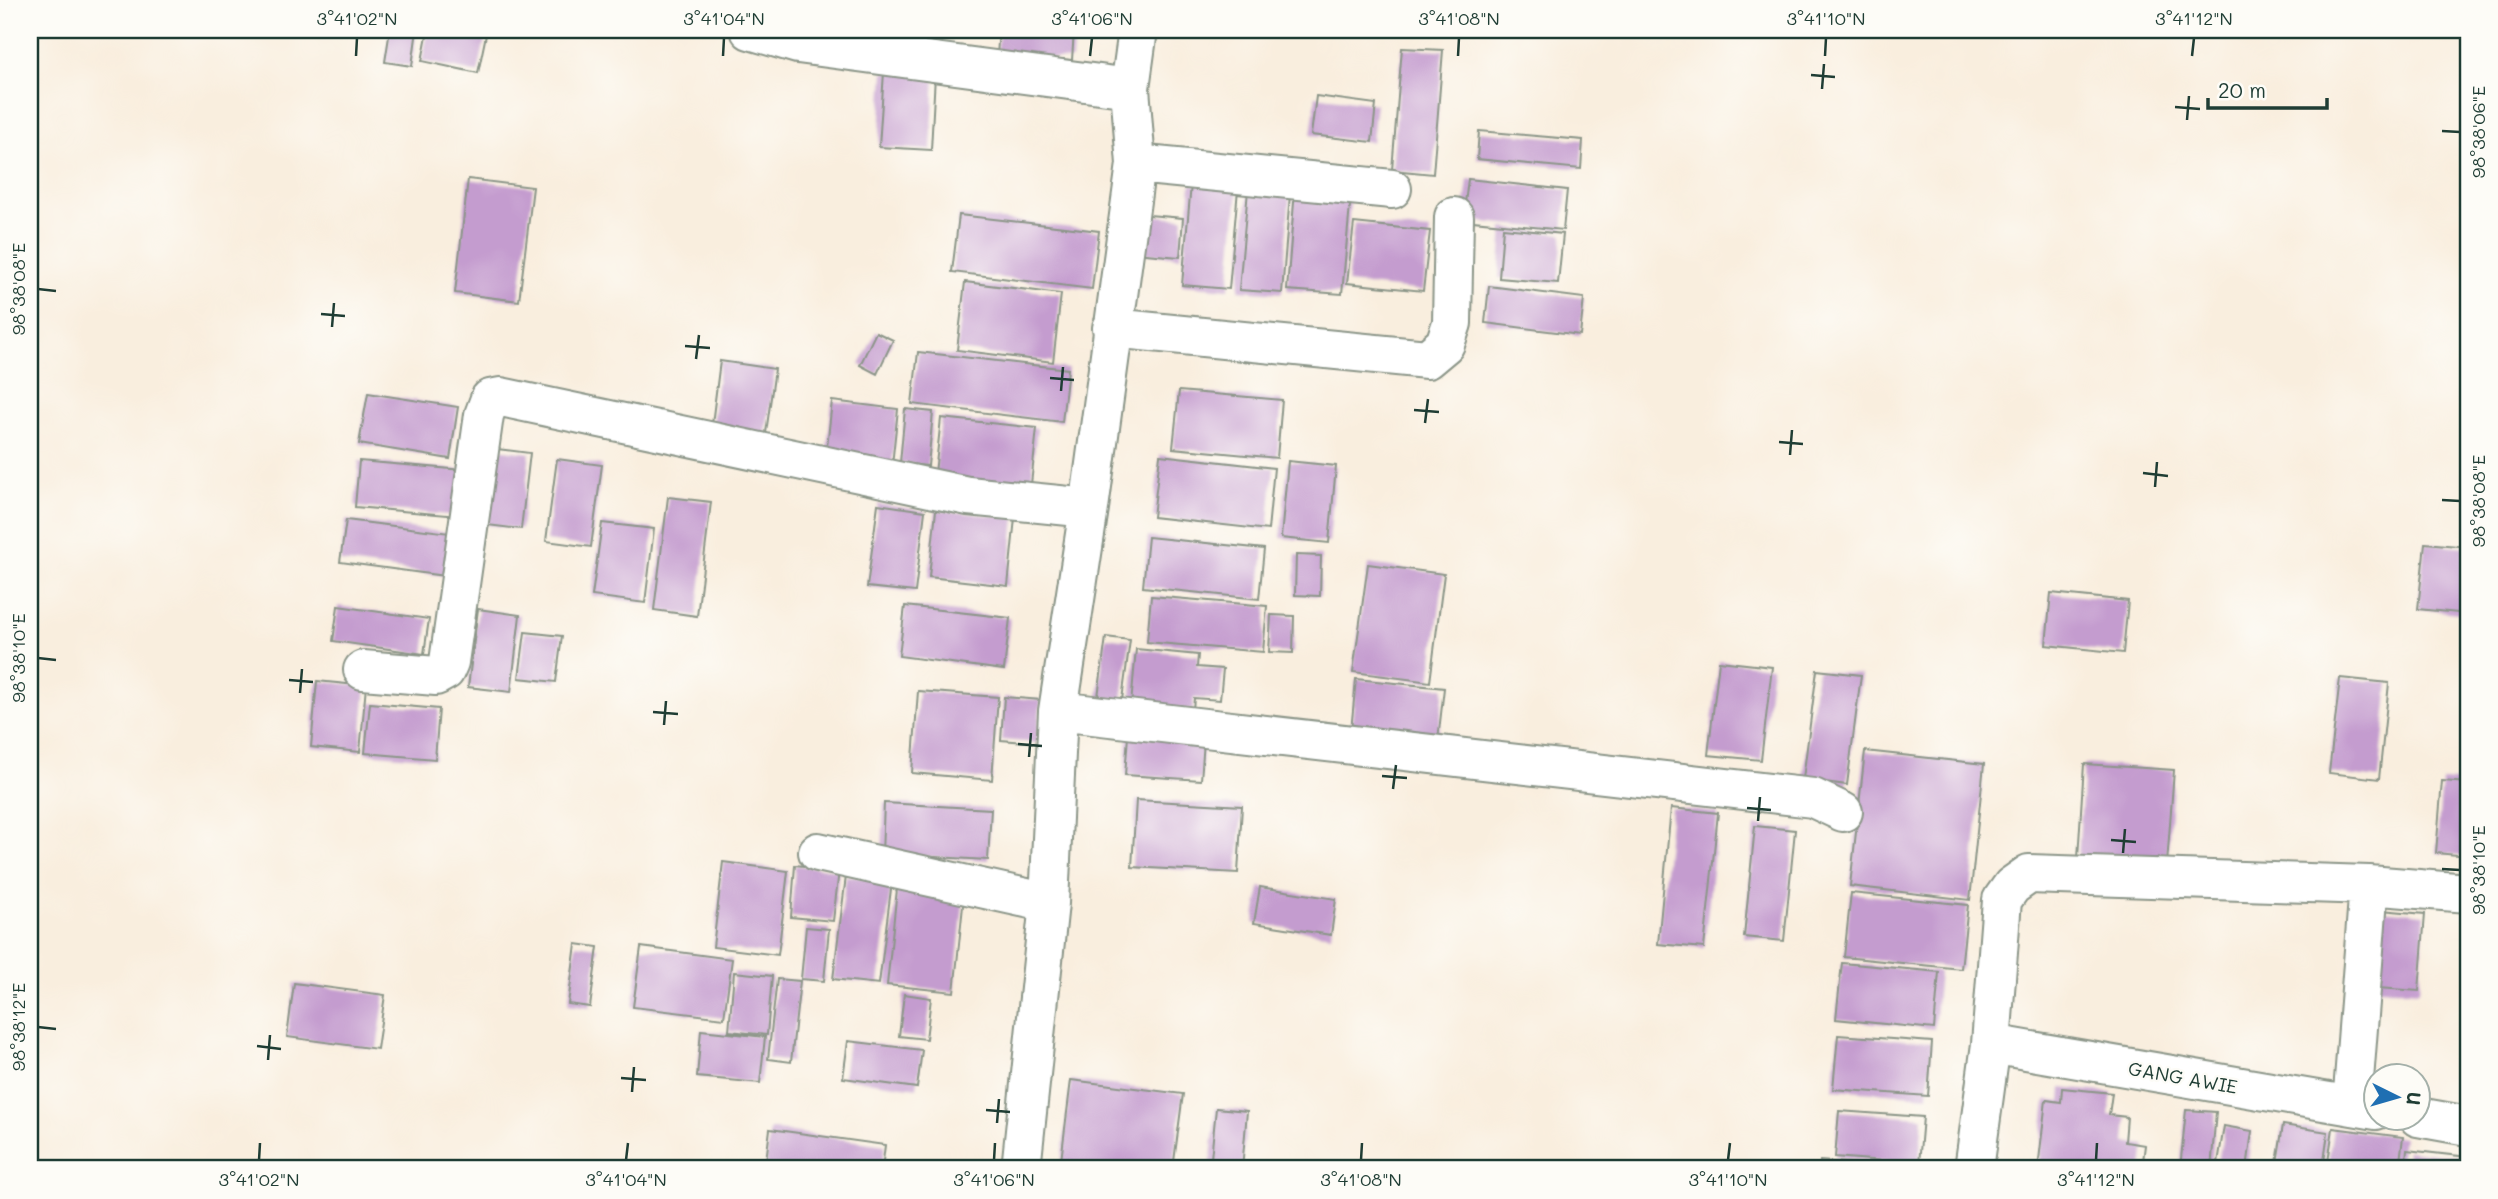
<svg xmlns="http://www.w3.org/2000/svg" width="2498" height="1199" font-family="Mali,sans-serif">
<rect width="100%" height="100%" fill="#fdfcf7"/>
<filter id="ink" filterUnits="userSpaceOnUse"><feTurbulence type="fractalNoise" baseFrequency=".0143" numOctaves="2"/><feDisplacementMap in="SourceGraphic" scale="14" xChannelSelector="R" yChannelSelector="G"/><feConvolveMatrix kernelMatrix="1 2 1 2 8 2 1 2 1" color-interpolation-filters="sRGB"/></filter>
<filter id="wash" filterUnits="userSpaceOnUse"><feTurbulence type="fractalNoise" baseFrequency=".00686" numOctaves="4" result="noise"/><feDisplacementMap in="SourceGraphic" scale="28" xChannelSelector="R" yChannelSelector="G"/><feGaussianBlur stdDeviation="1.57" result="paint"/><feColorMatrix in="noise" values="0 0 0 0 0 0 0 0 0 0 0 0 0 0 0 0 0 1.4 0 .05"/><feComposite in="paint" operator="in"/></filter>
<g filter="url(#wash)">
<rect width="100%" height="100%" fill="#f9eede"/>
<g id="blocks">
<!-- building -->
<path fill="#c49ccf" d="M390,30H417L412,66L385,62Z
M428,30H487L478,73L422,61Z
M999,30H1074L1072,60L997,55Z
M1402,48L1443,50L1433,174L1392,170Z
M884,72L935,75L931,150L879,147Z
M1316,96L1376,104L1372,142L1311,135Z
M1479,131L1583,140L1581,169L1477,159Z
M468,179L533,187L519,301L455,293Z
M1468,179L1567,190L1563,230L1463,220Z
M1191,184L1238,189L1229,289L1182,285Z
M1248,190L1290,194L1282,293L1239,290Z
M1295,190L1351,194L1342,294L1287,290Z
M1137,214L1183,218L1180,257L1134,253Z
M959,215L1099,231L1092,289L952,272Z
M1354,223L1430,231L1423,291L1347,283Z
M1503,228L1563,234L1558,283L1499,278Z
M965,282L1061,294L1053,362L957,350Z
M1489,286L1584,298L1580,335L1485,323Z
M876,332L893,340L877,374L860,365Z
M918,352L1068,369L1062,422L912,404Z
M720,361L775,369L765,440L711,432Z
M1179,391L1282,400L1277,458L1173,448Z
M368,393L458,407L450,459L359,444Z
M832,401L898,409L892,465L826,457Z
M905,409L933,412L928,466L900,463Z
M941,418L1037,428L1030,494L934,483Z
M497,449L530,453L521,529L487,525Z
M1160,455L1274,468L1268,530L1153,517Z
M557,459L602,465L591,547L546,541Z
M359,461L463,470L459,516L355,507Z
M1288,461L1336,466L1329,543L1281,538Z
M668,497L711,502L697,616L654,610Z
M878,504L925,511L915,592L867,587Z
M936,510L1015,518L1008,586L929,577Z
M346,520L450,533L445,576L340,562Z
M602,523L654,529L645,603L592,596Z
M1148,537L1264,549L1259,599L1143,587Z
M2425,543L2468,547V614L2418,609Z
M1296,555L1321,556L1320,596L1295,595Z
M1368,564L1444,574L1430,682L1353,672Z
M2051,593L2128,601L2123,653L2046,645Z
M1151,596L1267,606L1263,652L1147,642Z
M338,606L429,619L424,654L333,641Z
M905,606L1010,618L1004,670L899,656Z
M478,609L520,615L511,692L468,687Z
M1271,615L1294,616L1293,653L1269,652Z
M525,632L562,636L556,682L519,678Z
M1106,637L1130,640L1122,700L1098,697Z
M1136,649L1198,655L1197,667L1223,669L1220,700L1194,698L1193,710L1131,705Z
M1719,661L1772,667L1761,760L1708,755Z
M1817,670L1861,675L1847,785L1803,779Z
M2340,678L2389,683L2379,779L2329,773Z
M1356,679L1444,688L1438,740L1351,731Z
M317,681L366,686L360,752L311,747Z
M918,691L998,697L992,780L912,773Z
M1004,697L1041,700L1037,743L1001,740Z
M370,703L439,709L435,759L365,753Z
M1128,736L1204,741L1201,780L1125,775Z
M1865,751L1984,764L1970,900L1850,886Z
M2084,764L2174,770L2167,864L2078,858Z
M2442,781L2468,783V856L2436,853Z
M1136,800L1242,806L1238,873L1132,867Z
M884,803L991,809L988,860L882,854Z
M1671,808L1718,813L1704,948L1658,944Z
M1755,826L1795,830L1784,941L1744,937Z
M723,862L788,871L778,955L713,947Z
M795,865L839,870L833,921L791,917Z
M846,876L892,881L879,984L833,979Z
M1260,887L1336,899L1331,935L1254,923Z
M897,889L964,896L954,992L887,985Z
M1851,893L1968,905L1961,969L1844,957Z
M2370,909L2425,914L2419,991L2364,987Z
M806,927L829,929L824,981L801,979Z
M576,944L598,947L590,1007L568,1004Z
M641,947L732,959L724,1018L633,1007Z
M1842,963L1939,972L1934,1029L1836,1019Z
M734,972L772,976L767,1035L729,1031Z
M777,979L800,981L791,1062L768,1059Z
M294,983L385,995L377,1049L287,1037Z
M904,994L931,998L926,1039L899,1036Z
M701,1030L765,1037L760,1083L697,1077Z
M1838,1035L1932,1042L1928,1096L1833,1089Z
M848,1041L922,1050L917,1088L843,1078Z
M1071,1080L1183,1094L1173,1169H1060Z
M2062,1088L2112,1093L2109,1115L2127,1117L2125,1142L2145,1145L2142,1169H2038L2046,1100L2061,1102Z
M1216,1108L1247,1111L1242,1169H1210Z
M2186,1110L2216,1112L2211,1169H2180Z
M1839,1111L1923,1117L1919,1164L1835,1157Z
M2283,1125L2328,1132L2323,1169H2276Z
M2224,1126L2252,1131L2247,1169H2217Z
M2333,1128L2403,1137L2399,1169H2327Z
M770,1129L885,1145L882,1169H765Z
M2407,1150L2468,1157V1169H2405Z
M1820,1161L1858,1164V1169H1819Z
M895,1164L924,1165L923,1169H895Z"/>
</g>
</g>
<g filter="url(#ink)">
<use href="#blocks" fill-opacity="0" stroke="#8c9689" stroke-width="2"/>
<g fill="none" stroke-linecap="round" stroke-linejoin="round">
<defs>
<path id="minor" d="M750,30L798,44L1130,88
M1136,164L1392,189
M1112,328L1427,359L1445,344L1452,323L1454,217
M363,670L436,676L445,671L449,662L484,415L490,399L501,397L968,496L1089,508
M1058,711L1813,798L1843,812
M818,852L1049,903
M1991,1044L2376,1110
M2352,1106L2369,885
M2418,1117L2468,1126
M1021,1169L1049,903L1058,711L1089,508L1136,164L1130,88L1138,30
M1974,1169L1991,1044L2002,900L2012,886L2029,874L2369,885L2468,893"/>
</defs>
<!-- minor casing -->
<use href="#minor" stroke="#8c9689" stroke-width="42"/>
<!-- minor -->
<use href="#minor" stroke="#fff" stroke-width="38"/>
</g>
</g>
<!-- ticks -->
<path fill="none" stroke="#1f3d34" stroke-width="2.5" d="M356,56L357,38M723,56L724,38M1090,56L1092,38M1458,56L1459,38M1825,56L1826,38M2192,56L2194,38M1811,75L1835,77M1822,89L1824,64M2175,107L2200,109M2187,120L2189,96M2442,131L2460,132M38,289L56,291M321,314L345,316M332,327L334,303M685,346L710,348M696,359L699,335M1050,378L1074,380M1061,391L1063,367M1414,410L1439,412M1425,423L1428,399M1779,442L1803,444M1790,455L1792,430M2143,473L2168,476M2155,487L2157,462M2442,500L2460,501M38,658L56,660M289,680L313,682M300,693L302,669M653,712L678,714M664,725L666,701M1018,744L1042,746M1029,757L1031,733M1382,776L1407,778M1393,789L1396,765M1747,808L1771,810M1758,821L1760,797M2111,840L2136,842M2123,853L2125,829M2442,869L2460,870M38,1027L56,1029M257,1046L281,1049M268,1060L270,1035M621,1078L646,1080M632,1092L634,1067M986,1110L1010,1112M997,1123L999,1099M259,1160L260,1143M626,1160L628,1143M994,1160L995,1143M1361,1160L1362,1143M1728,1160L1730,1143M2096,1160L2097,1143"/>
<g text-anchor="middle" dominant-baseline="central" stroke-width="5" stroke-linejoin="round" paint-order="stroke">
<!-- street labels -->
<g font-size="19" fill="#1f3d34" stroke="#fdfcf7">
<text transform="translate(2183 1077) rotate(10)">GANG AWIE</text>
</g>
</g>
<!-- margin -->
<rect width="2498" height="1199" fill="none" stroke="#fdfcf7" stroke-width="77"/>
<!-- north arrow -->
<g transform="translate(2397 1097) rotate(95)"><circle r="33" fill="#fdfcf7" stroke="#a4b0a9" stroke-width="2"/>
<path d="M0-5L12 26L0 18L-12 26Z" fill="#1f6fb2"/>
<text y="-10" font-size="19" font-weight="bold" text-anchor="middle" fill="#1f3d34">U</text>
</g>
<!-- scale -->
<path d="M2208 98v10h119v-10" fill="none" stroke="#1f3d34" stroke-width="3.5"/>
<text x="2218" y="98" font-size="21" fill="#1f3d34" stroke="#fdfcf7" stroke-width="5" paint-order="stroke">20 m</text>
<rect x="38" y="38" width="2422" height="1122" fill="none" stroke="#1f3d34" stroke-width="2.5"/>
<g font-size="18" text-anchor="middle" fill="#1f3d34">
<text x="357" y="25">3°41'02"N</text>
<text x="724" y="25">3°41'04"N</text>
<text x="1092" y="25">3°41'06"N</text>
<text x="1459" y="25">3°41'08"N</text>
<text x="1826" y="25">3°41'10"N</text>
<text x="2194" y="25">3°41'12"N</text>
<text transform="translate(2479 132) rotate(-90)" y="6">98°38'06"E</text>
<text transform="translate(19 289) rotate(-90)" y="6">98°38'08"E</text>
<text transform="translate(2479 501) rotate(-90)" y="6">98°38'08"E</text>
<text transform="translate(19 658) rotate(-90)" y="6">98°38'10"E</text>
<text transform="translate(2479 870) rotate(-90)" y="6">98°38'10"E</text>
<text transform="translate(19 1027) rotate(-90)" y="6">98°38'12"E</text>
<text x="259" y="1186">3°41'02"N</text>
<text x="626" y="1186">3°41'04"N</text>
<text x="994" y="1186">3°41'06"N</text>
<text x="1361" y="1186">3°41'08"N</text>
<text x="1728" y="1186">3°41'10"N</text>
<text x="2096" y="1186">3°41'12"N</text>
</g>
</svg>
